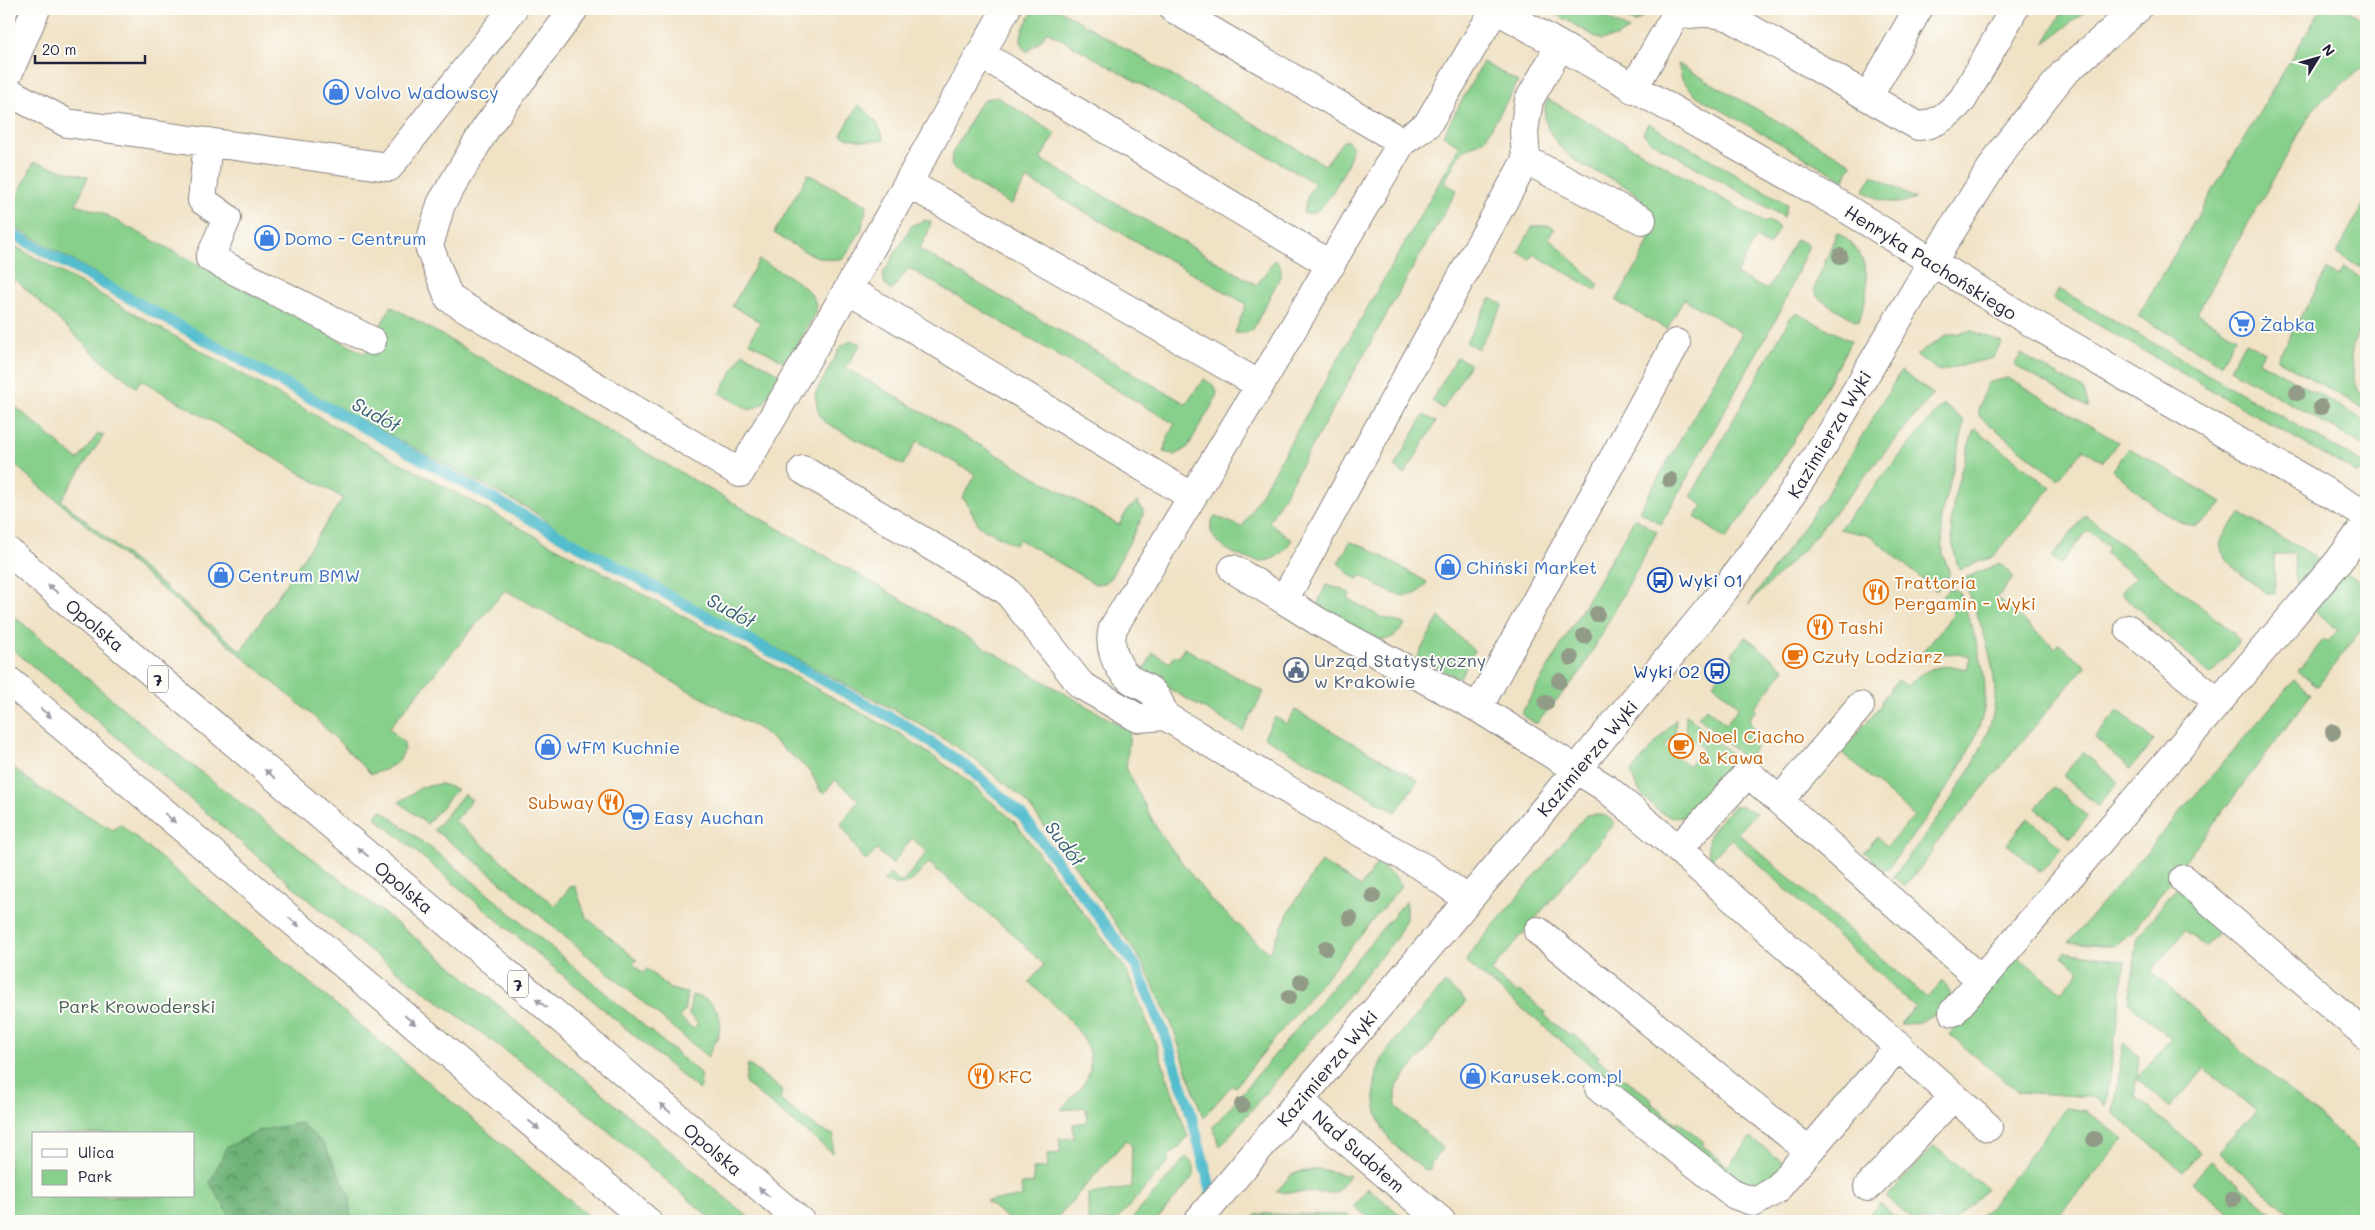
<svg xmlns="http://www.w3.org/2000/svg" width="2375" height="1230" font-family="Mali,sans-serif">
<defs>
<pattern id="forest-crowns" width="20" height="18" patternUnits="userSpaceOnUse" patternTransform="scale(1.25)"><rect width="20" height="18" fill="#6db277"/><path d="M2 6a3 3 0 1 1 6 0M12 15a3 3 0 1 1 6 0" fill="none" stroke="#599063"/></pattern>
</defs>
<rect width="100%" height="100%" fill="#fdfcf7"/>
<filter id="ink" filterUnits="userSpaceOnUse"><feTurbulence type="fractalNoise" baseFrequency=".02" numOctaves="2"/><feDisplacementMap in="SourceGraphic" scale="10" xChannelSelector="R" yChannelSelector="G"/><feConvolveMatrix kernelMatrix="1 2 1 2 8 2 1 2 1" color-interpolation-filters="sRGB"/></filter>
<filter id="wash" filterUnits="userSpaceOnUse"><feTurbulence type="fractalNoise" baseFrequency=".0096" numOctaves="4" result="noise"/><feDisplacementMap in="SourceGraphic" scale="20" xChannelSelector="R" yChannelSelector="G"/><feGaussianBlur stdDeviation="1.12" result="paint"/><feColorMatrix in="noise" values="0 0 0 0 0 0 0 0 0 0 0 0 0 0 0 0 0 1.4 0 .05"/><feComposite in="paint" operator="in"/></filter>
<g filter="url(#wash)">
<rect width="100%" height="100%" fill="#f0e2c5"/>
<!-- green -->
<path fill="#87d08b" stroke="#547963" fill-rule="evenodd" d="M1035,9H1058L1325,165L1343,141H1348L1352,146C1354,157 1328,204 1318,210C1313,214 1308,214 1303,213L1308,195L1315,183L1047,31L1041,40L1027,52C1013,38 1027,22 1035,9Z
M1547,9H1591L1629,30L1616,37L1601,40Z
M1610,9H1647L1642,17L1635,23Z
M2064,9H2088L2044,44Z
M2321,9H2345L2366,21V65L2315,106L2197,313L2236,337L2221,364L2138,316Z
M1483,62L1518,82L1485,139L1460,153L1444,183L1457,190L1269,522L1292,540C1285,549 1280,557 1269,560C1250,566 1195,541 1215,516L1242,527L1460,146L1443,135Z
M1678,64L1852,164L1844,180L1695,95L1682,79Z
M997,97L1056,134L1040,159L1257,285L1275,259L1281,268V275L1253,329L1246,333H1235L1246,304L1027,179L1011,205L960,174L951,165L952,154L977,108L985,99Z
M1548,99L1765,223L1767,220L1779,228L1769,246L1756,238L1736,274L1767,290L1796,239L1809,245L1781,310L1661,524L1639,511L1742,333L1684,299L1667,329L1616,301C1627,281 1651,248 1651,226C1651,188 1605,179 1578,162C1566,155 1557,144 1550,132C1544,121 1543,110 1548,99Z
M858,105C872,115 879,123 884,140C867,142 856,141 841,135Z
M1648,123L1787,204L1784,217L1650,141L1643,133Z
M34,162L88,177L76,204L102,213L365,354L391,306L1130,731L1126,768L1158,831L1210,899L1269,953L1291,908L1321,862L1361,887L1377,863L1395,877L1401,886L1235,1087L1232,1085L1203,1118L1172,1025L1142,962L1084,878L1023,798L969,755L910,718L725,622L575,541L531,510L224,347L9,224V213Z
M808,174L867,205L861,231L844,258C819,265 795,245 774,233Z
M1873,175L1915,199C1897,207 1880,201 1863,191Z
M2366,200V271L2336,253Z
M926,220L931,222L927,235L919,249L1186,404L1204,379L1213,385L1217,391L1216,398L1187,448L1175,455L1164,452L1168,436L1175,424L909,268L891,291C884,285 883,281 884,272L912,225Z
M1533,226H1550L1555,229L1548,237L1599,285L1596,290L1533,254L1530,259L1518,252Z
M1837,232C1871,253 1873,288 1858,322L1818,298L1814,289Z
M9,243L384,454L902,735L960,775L1014,821L1126,969L1156,1044L1188,1137L1167,1159L1169,1161L1116,1221H1088V1194L1131,1188L1132,1146L1126,1140L1054,1221H1004L1007,1218L986,1201L1022,1197L1021,1184L1034,1183L1033,1169L1048,1168L1047,1154L1061,1153L1059,1139L1074,1138L1073,1124L1087,1122L1086,1107L1061,1110C1069,1100 1080,1091 1086,1080C1106,1042 1052,1004 1029,982L1044,965L1017,938L929,863C911,881 911,890 883,881L890,874L902,883L927,852L912,838L892,864L877,850L866,861L863,859L841,824L859,800L835,780L825,792H821L810,771L761,730L505,590L389,728L404,743C406,762 387,770 371,774L312,715L9,460V401L78,460L98,434L104,435L61,500L241,651L343,498L141,380L136,387L100,359L15,279L9,291Z
M759,260C775,269 817,287 816,308C815,317 792,353 786,363L749,342L760,322L732,306Z
M2343,267L2366,281C2366,290 2369,303 2366,311C2353,348 2344,352 2359,393L2366,391V410L2277,359L2327,270L2338,276Z
M2059,289L2366,465V471L2356,473L2053,299Z
M1491,298L1503,305L1478,349L1466,342Z
M1797,313L1851,341C1814,410 1774,476 1726,539L1695,517L1703,506L1691,496L1790,318Z
M1972,331L2002,342L1993,358L1939,371L1916,355L1947,335Z
M851,341L861,343L846,368L1119,525L1128,509L1137,502L1143,510V516L1111,577L1104,583L1095,584L1019,539L1015,545L979,526L966,501L962,498L975,474L917,441L903,465L823,421L818,411L815,394L841,346Z
M2245,342L2264,352L2259,361L2366,421V447L2230,369Z
M743,353L780,374L764,403L750,410L720,393Z
M2021,354L2084,390L2089,408L2014,365Z
M1457,357L1470,364L1443,409L1432,400Z
M1901,371L1933,394L1805,548L1749,604L1830,489Z
M2008,378L2118,442L2103,462L2084,449L2058,479L1980,417L1978,411L1987,383Z
M1943,404L1964,421V426L1941,516L1943,554L1949,571V576L1936,591L1871,536L1839,529Z
M1424,415L1436,422L1405,474L1394,467Z
M1976,429L2051,488L1993,557L1959,569C1941,518 1959,481 1973,431Z
M2129,448L2222,502C2215,511 2207,522 2196,525C2175,529 2130,484 2113,470Z
M2241,514L2323,561L2296,589L2294,554H2274L2275,593H2266C2253,583 2213,558 2222,539C2226,530 2235,521 2241,514Z
M2085,515L2233,632L2238,641L2236,646L2210,675L2121,593L2135,577L2105,553L2109,547L2088,530L2060,564L2052,557Z
M1635,518L1657,532L1581,672L1536,724L1521,714Z
M1350,542L1364,546L1427,582C1411,611 1380,587 1361,575L1358,579L1350,575L1338,563Z
M2000,563L2014,577L1997,598L2055,648L2059,643L2085,666L1931,850L1933,852L1905,886L1893,877C1927,832 1991,757 1995,700C1997,664 1977,611 1963,579Z
M2343,572L2366,585V623L2318,686L2298,671L2324,639L2328,642L2338,630L2311,607Z
M1326,585L1342,589L1350,594L1348,599L1381,617L1405,624C1382,662 1343,622 1318,606L1319,600Z
M1950,588L1958,591C1971,624 1986,662 1985,698C1984,750 1917,829 1886,871L1864,852L1877,837L1887,846L1914,816L1841,752L1880,707L1882,700L1898,680L1907,686C1927,667 1940,663 1967,669L1970,657C1951,651 1933,653 1915,661L1953,615L1952,605L1942,596Z
M9,612L171,749L448,963L753,1221H714L567,1096L366,948L9,646Z
M1439,617L1474,651L1459,679L1417,657Z
M1746,637L1785,669L1754,708L1756,710L1749,719L1754,731L1763,739L1745,759L1698,717L1706,708L1726,724L1739,707L1713,683L1735,657L1732,653Z
M1184,648L1264,692L1243,731L1142,673L1153,653L1170,663L1175,655L1179,657Z
M2294,680L2311,694L2132,932L2114,946L2069,942Z
M1295,710L1418,780L1396,812L1264,737L1275,717L1287,724Z
M2118,710L2154,741L2130,769L2095,738Z
M1685,714L1741,762C1731,773 1721,783 1712,793C1693,813 1679,829 1654,807C1642,796 1635,787 1631,772L1676,719L1675,734L1665,746L1688,766L1703,748L1687,734Z
M2083,752L2118,782L2098,806L2063,776Z
M9,764L36,786L113,830L120,824L594,1221H9ZM34,1134H194V1196H34Z
M441,784L457,789L427,824L399,802L422,787Z
M2054,787L2088,817L2070,838L2036,808Z
M464,794L472,800L455,821L555,906L571,886H575L586,917L637,960L633,964L643,973L647,969L670,989L687,993L684,1012L679,1017L693,1029L698,1023L689,1015L692,995C716,1000 726,1016 717,1039C714,1045 710,1051 708,1057L474,860L434,830Z
M1741,806L1756,813L1738,833L1927,998L1943,980L1950,993C1944,1015 1922,1025 1900,1024L1915,1007L1731,839L1712,859C1699,837 1720,822 1733,807Z
M381,810L463,873L700,1073L701,1087L699,1090L375,817Z
M1596,814L1606,816L1615,823L1491,972L1517,993L1520,991L1546,1013L1544,1015L1570,1036L1572,1033L1599,1056L1597,1059L1652,1099L1651,1102L1676,1123L1678,1121L1704,1142L1702,1145L1728,1166L1751,1138L1784,1163L1760,1187L1739,1188L1466,962L1468,956L1586,815Z
M2028,818L2062,848L2041,872L2007,844Z
M2177,887L2223,926L2205,947L2185,930L2151,972L2366,1157V1221H2299L2218,1152L2256,1111L2205,1068L2170,1108L2136,1079L2135,1096L2201,1152L2183,1172L2114,1113L2123,1043L2139,1056L2137,1078L2171,1039L2129,1003L2138,936Z
M1406,901V919L1397,937L1220,1147L1213,1127Z
M2065,952L2125,961L2106,1106L2093,1097L2018,1092L1949,1034L2016,955L2061,992L2080,970L2062,956Z
M1445,983L1466,1001L1396,1087V1107L1443,1148L1431,1163L1432,1169L1424,1170C1413,1160 1399,1151 1390,1140C1372,1117 1369,1077 1386,1053C1403,1028 1426,1006 1445,983Z
M748,1064L782,1090L780,1100L819,1129L834,1135L832,1153L745,1083Z
M2066,1108L2087,1111L2123,1140L2054,1221H1974L1989,1208Z
M1934,1146L1987,1189L1952,1221H1914L1886,1197Z
M1186,1157L1194,1166V1176L1156,1221H1130Z
M2211,1161L2282,1221H2239L2192,1182Z
M1320,1169L1350,1176L1336,1193L1276,1192L1293,1173Z
M1368,1188L1408,1221H1373L1354,1206Z
M1880,1204L1900,1221H1863Z
M1257,1214L1348,1215L1356,1221H1254L1252,1219Z"/>
<!-- forest -->
<path fill="url(#forest-crowns)" stroke="#486a59" d="M301,1123L324,1145L350,1195V1221H233L210,1183L226,1148L259,1131Z"/>
<g fill="none" stroke-linecap="round" stroke-linejoin="round">
<!-- stream -->
<path stroke="#53bdce" stroke-width="11" d="M9,232L906,726L965,765L1021,814L1136,966L1164,1033L1188,1103L1219,1221"/>
</g>
</g>
<g filter="url(#ink)">
<g fill="none" stroke-linecap="round" stroke-linejoin="round">
<defs>
<path id="minor" d="M574,9L486,128L441,204L429,246L449,298L740,473L848,289L1191,496
M1174,9L1402,142
M1496,9L1842,206L2027,320L2366,515
M981,54L1331,265
M9,72L36,9
M1633,89L1675,16C1696,13 1710,11 1730,17L1918,126C1938,125 1951,112 1963,99L2014,9
M9,92L67,123L389,167L513,9
M1868,97L1918,9
M208,142L202,200L227,218L210,258L372,341
M1526,160L1642,220
M908,183L1260,385
M848,289L1006,9
M1676,343L1478,708L1606,788L1678,849L1988,1127
M803,470L1007,591L1081,685L1138,718L1165,716
M1233,569L1284,600
M2129,629L2218,702
M1478,708L1319,622L1284,600L1526,160L1524,131L1529,100L1560,46
M1780,800L1860,706
M1678,849L1748,773L1981,980L2338,562L2366,524
M2184,879L2366,1035
M1468,900L1426,869L1335,818L1165,716C1162,709 1158,697 1152,692C1145,686 1136,684 1129,678C1115,666 1108,645 1113,628L1260,385L1402,142L1427,125L1495,9
M1538,931L1809,1151L1899,1046
M1953,1012L1981,980
M1599,1088L1735,1195L1755,1202L1776,1190L1809,1151
M1300,1101L1441,1221
M1868,1187L1954,1096
M1198,1221L1518,841L1725,589L1763,538L1830,435L1932,262L2002,151L2064,73L2137,9"/>
<path id="major" d="M9,552L800,1221
M9,681L647,1221"/>
</defs>
<!-- minor casing -->
<use href="#minor" stroke="#898280" stroke-width="30"/>
<!-- major casing -->
<use href="#major" stroke="#898280" stroke-width="30"/>
<!-- minor -->
<use href="#minor" stroke="#fff" stroke-width="28"/>
<!-- major -->
<use href="#major" stroke="#fff" stroke-width="28"/>
</g>
<!-- trees -->
<g fill="#929a88">
<circle cx="1840" cy="256" r="8"/>
<circle cx="2297" cy="393" r="8"/>
<circle cx="2321" cy="407" r="8"/>
<circle cx="1670" cy="480" r="8"/>
<circle cx="1597" cy="614" r="8"/>
<circle cx="1584" cy="636" r="8"/>
<circle cx="1571" cy="658" r="8"/>
<circle cx="1559" cy="681" r="8"/>
<circle cx="1546" cy="703" r="8"/>
<circle cx="2333" cy="732" r="8"/>
<circle cx="1373" cy="896" r="8"/>
<circle cx="1350" cy="918" r="8"/>
<circle cx="1326" cy="948" r="8"/>
<circle cx="1301" cy="982" r="8"/>
<circle cx="1289" cy="997" r="8"/>
<circle cx="1242" cy="1105" r="8"/>
<circle cx="2094" cy="1139" r="8"/>
<circle cx="2233" cy="1199" r="8"/>
</g>
<!-- one-way arrows -->
<defs><path id="oneway-solid" d="M-6-.8H1V-3.2L6.5 0L1 3.2V.8H-6Z" transform="scale(1.25)"/></defs>
<g fill="#9c9ca7">
<use href="#oneway-solid" transform="translate(53 589) rotate(-140)"/>
<use href="#oneway-solid" transform="translate(46 713) rotate(40)"/>
<use href="#oneway-solid" transform="translate(270 774) rotate(-140)"/>
<use href="#oneway-solid" transform="translate(170 818) rotate(40)"/>
<use href="#oneway-solid" transform="translate(363 852) rotate(-140)"/>
<use href="#oneway-solid" transform="translate(294 922) rotate(40)"/>
<use href="#oneway-solid" transform="translate(541 1003) rotate(-140)"/>
<use href="#oneway-solid" transform="translate(410 1020) rotate(40)"/>
<use href="#oneway-solid" transform="translate(665 1108) rotate(-140)"/>
<use href="#oneway-solid" transform="translate(534 1125) rotate(40)"/>
<use href="#oneway-solid" transform="translate(764 1192) rotate(-140)"/>
</g>
</g>
<!-- icons -->
<defs>
<symbol id="shop-ring" viewBox="-11 -11 22 22"><circle r="9.5" fill="#fdfcf7" stroke="#3f7fe0" stroke-width="1.5"/><path d="M-5-2.5h2.3a2.7 3.5 0 0 1 5.4 0H5L5.5 6h-11ZM-1.5-2.5h3a1.5 2.3 0 0 0-3 0Z" fill="#3f7fe0"/></symbol>
<symbol id="supermarket-ring" viewBox="-11 -11 22 22"><circle r="9.5" fill="#fdfcf7" stroke="#3f7fe0" stroke-width="1.5"/><path d="M-6-5.5h2.5l.6 2H6L4.5 2H-2.5L-4.4-4H-6ZM-1.5 3.2a1.3 1.3 0 1 0 .1 0ZM3 3.2a1.3 1.3 0 1 0 .1 0Z" fill="#3f7fe0"/></symbol>
<symbol id="bus-ring" viewBox="-11 -11 22 22"><circle r="9.5" fill="#fdfcf7" stroke="#1a4fb4" stroke-width="1.5"/><path d="M-5-6H5V4H4V6H2V4H-2V6H-4V4H-5ZM-3.5-4V0h7V-4ZM-3.5 1.2v1.5H-2V1.2ZM2 1.2v1.5H3.5V1.2Z" fill="#1a4fb4"/></symbol>
<symbol id="restaurant-ring" viewBox="-11 -11 22 22"><circle r="9.5" fill="#fdfcf7" stroke="#e8710a" stroke-width="1.5"/><path d="M-5-6h1v4h1v-4h1v4h1v-4h1v5L-1.5 .5V6h-2V.5L-5-1ZM5-6V6H3V1.5H1.5Q1.5-4 5-6Z" fill="#e8710a"/></symbol>
<symbol id="cafe-ring" viewBox="-11 -11 22 22"><circle r="9.5" fill="#fdfcf7" stroke="#e8710a" stroke-width="1.5"/><path d="M-5.5-4.5H6V0H3Q3 3.5 0 3.5H-2.5Q-5.5 3.5-5.5 0ZM3-3.2v2h1.7v-2ZM-6 4.5H4V6H-6Z" fill="#e8710a"/></symbol>
<symbol id="civic-ring" viewBox="-11 -11 22 22"><circle r="9.5" fill="#fdfcf7" stroke="#5c6f8a" stroke-width="1.5"/><path d="M-.6-6.5H3V-4.5H.6V-3L4-1V1h2V6H-6V1h2V-1L-.6-3ZM-1.2 2.5V6h2.4V2.5Z" fill="#5c6f8a"/></symbol>
</defs>
<g fill-rule="evenodd">
<use href="#shop-ring" x="322" y="78" width="28" height="28"/>
<use href="#shop-ring" x="253" y="224" width="28" height="28"/>
<use href="#supermarket-ring" x="2228" y="310" width="28" height="28"/>
<use href="#shop-ring" x="1434" y="553" width="28" height="28"/>
<use href="#shop-ring" x="207" y="561" width="28" height="28"/>
<use href="#bus-ring" x="1646" y="566" width="28" height="28"/>
<use href="#restaurant-ring" x="1862" y="578" width="28" height="28"/>
<use href="#restaurant-ring" x="1806" y="613" width="28" height="28"/>
<use href="#cafe-ring" x="1781" y="642" width="28" height="28"/>
<use href="#civic-ring" x="1282" y="656" width="28" height="28"/>
<use href="#bus-ring" x="1703" y="657" width="28" height="28"/>
<use href="#cafe-ring" x="1667" y="732" width="28" height="28"/>
<use href="#shop-ring" x="534" y="733" width="28" height="28"/>
<use href="#restaurant-ring" x="597" y="788" width="28" height="28"/>
<use href="#supermarket-ring" x="622" y="803" width="28" height="28"/>
<use href="#restaurant-ring" x="967" y="1062" width="28" height="28"/>
<use href="#shop-ring" x="1459" y="1062" width="28" height="28"/>
</g>
<g text-anchor="middle" dominant-baseline="central" stroke-width="4" stroke-linejoin="round" paint-order="stroke">
<!-- shield labels -->
<g fill="#fdfcf7" stroke="#646373" stroke-width="1">
<rect x="148" y="665.5" width="20" height="27" rx="4"/>
<rect x="508" y="970.5" width="20" height="27" rx="4"/>
</g>
<g font-size="16" font-weight="bold" fill="#22223b">
<text x="158" y="679">7</text>
<text x="518" y="984">7</text>
</g>
<!-- shop labels -->
<g font-size="18" fill="#366cbe" stroke="#fdfcf7" text-anchor="start">
<text x="354" y="92">Volvo Wadowscy</text>
<text x="284" y="238">Domo - Centrum</text>
<text x="2260" y="324">Żabka</text>
<text x="1466" y="567">Chiński Market</text>
<text x="238" y="575">Centrum BMW</text>
<text x="566" y="747">WFM Kuchnie</text>
<text x="654" y="817">Easy Auchan</text>
<text x="1490" y="1076">Karusek.com.pl</text>
</g>
<!-- street labels -->
<g font-size="18" fill="#22223b" stroke="#fdfcf7">
<text transform="translate(1931 262) rotate(32)">Henryka Pachońskiego</text>
<text transform="translate(1829 434) rotate(-59)">Kazimierza Wyki</text>
<text transform="translate(95 625) rotate(40)">Opolska</text>
<text transform="translate(1587 758) rotate(-50)">Kazimierza Wyki</text>
<text transform="translate(404 887) rotate(40)">Opolska</text>
<text transform="translate(1327 1068) rotate(-50)">Kazimierza Wyki</text>
<text transform="translate(713 1149) rotate(40)">Opolska</text>
<text transform="translate(1359 1151) rotate(41)">Nad Sudołem</text>
</g>
<!-- transit labels -->
<g font-size="18" fill="#164399" stroke="#fdfcf7" text-anchor="start">
<text x="1678" y="580">Wyki 01</text>
<text x="1700" y="671" text-anchor="end">Wyki 02</text>
</g>
<!-- food labels -->
<g font-size="18" fill="#c56008" stroke="#fdfcf7" text-anchor="start">
<text x="1894" y="582">Trattoria<tspan x="1894" dy="21">Pergamin - Wyki</tspan></text>
<text x="1838" y="627">Tashi</text>
<text x="1812" y="656">Czuły Lodziarz</text>
<text x="1698" y="736">Noel Ciacho<tspan x="1698" dy="21">&amp; Kawa</tspan></text>
<text x="594" y="802" text-anchor="end">Subway</text>
<text x="998" y="1076">KFC</text>
</g>
<!-- service labels -->
<g font-size="18" fill="#4e5e75" stroke="#fdfcf7" text-anchor="start">
<text x="1314" y="660">Urząd Statystyczny<tspan x="1314" dy="21">w Krakowie</tspan></text>
</g>
<!-- park labels -->
<g font-size="18" fill="#455f57" stroke="#fdfcf7">
<text x="137" y="1006">Park Krowoderski</text>
</g>
<!-- water labels -->
<g font-size="19" font-style="italic" fill="#366076" stroke="#fdfcf7">
<text transform="translate(376 414) rotate(29)">Sudół</text>
<text transform="translate(731 610) rotate(29)">Sudół</text>
<text transform="translate(1065 843) rotate(53)">Sudół</text>
</g>
</g>
<!-- margin -->
<rect width="2375" height="1230" fill="none" stroke="#fdfcf7" stroke-width="30"/>
<!-- legend -->
<rect x="32" y="1132" width="162" height="65" fill="#fdfcf7" stroke="#a5a5ac"/>
<rect x="42" y="1149" width="25" height="8" fill="#ffffff" stroke="#a5a5ac"/>
<text x="78" y="1158" font-size="15" fill="#22223b">Ulica</text>
<rect x="42" y="1170" width="25" height="15" fill="#87d08b" stroke="#a5a5ac"/>
<text x="78" y="1182" font-size="15" fill="#22223b">Park</text>
<!-- north arrow -->
<g transform="translate(2318 58) rotate(53)" stroke="#fdfcf7" stroke-width="4" paint-order="stroke">
<path d="M0-4L9 19L0 12L-9 19Z" fill="#22223b"/>
<text y="-8" font-size="14" font-weight="bold" text-anchor="middle" fill="#22223b">N</text>
</g>
<!-- scale -->
<path d="M35 55v8h110v-8" fill="none" stroke="#22223b" stroke-width="2.5"/>
<text x="42" y="55" font-size="15" fill="#22223b" stroke="#fdfcf7" stroke-width="4" paint-order="stroke">20 m</text>
</svg>
